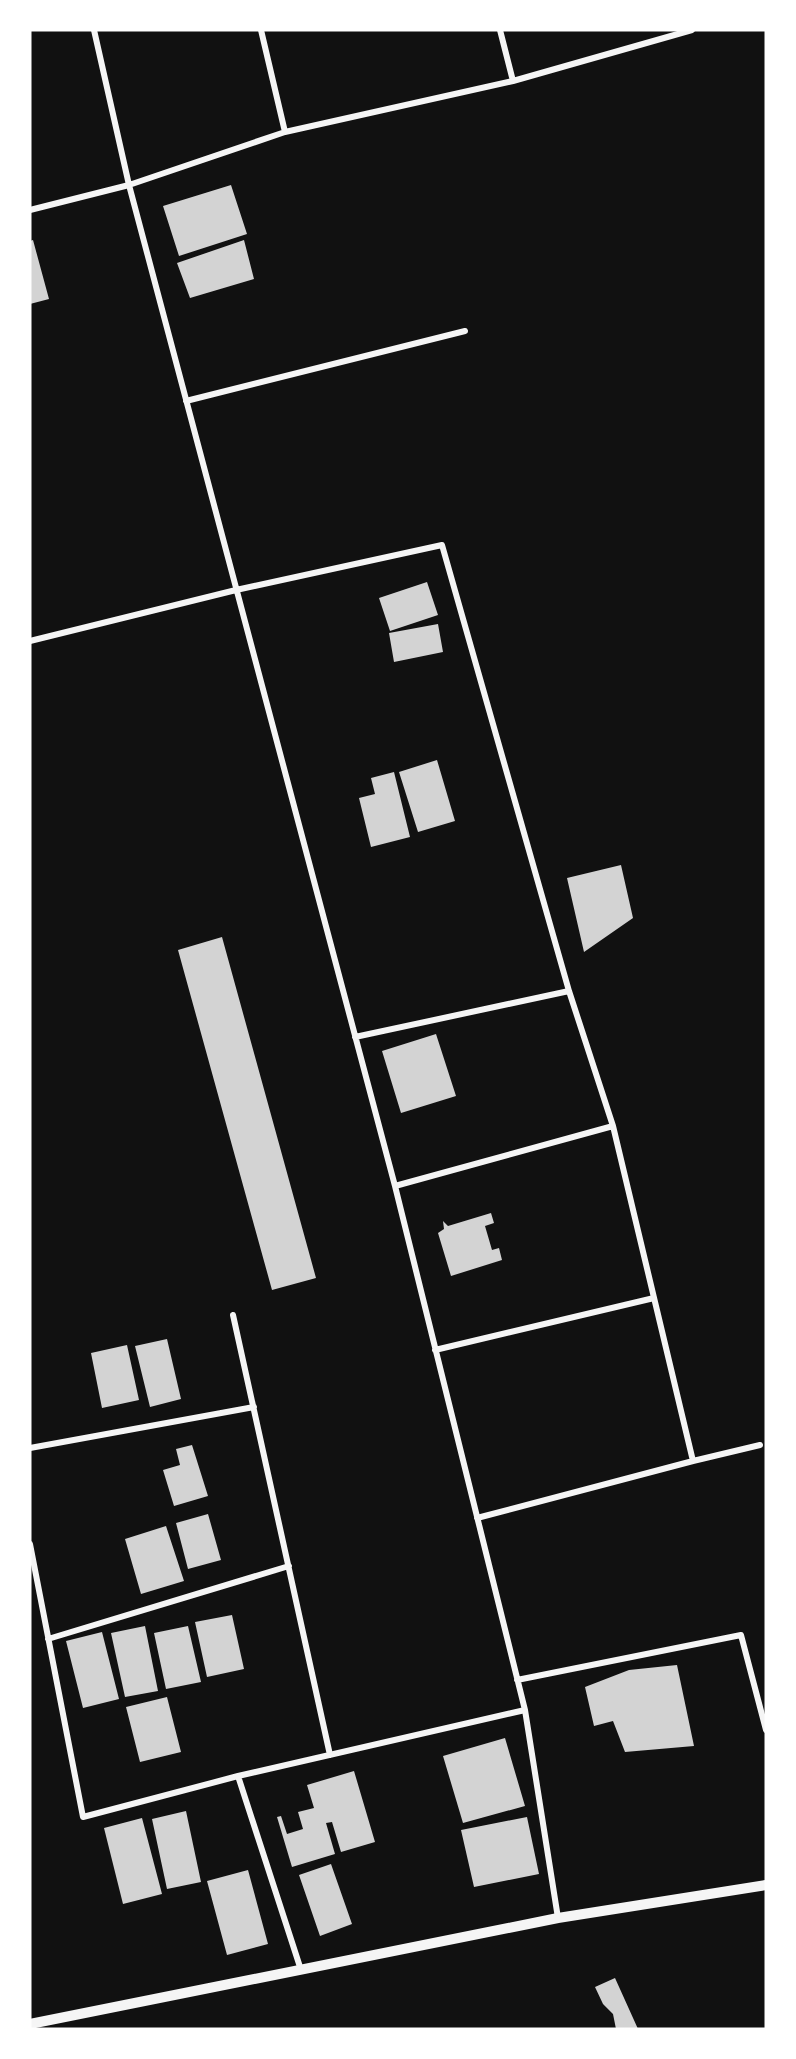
<svg xmlns="http://www.w3.org/2000/svg" width="796" height="2059" font-family="'Exo 2',sans-serif">
<rect width="100%" height="100%" fill="#111"/>
<!-- building -->
<path fill="#d3d3d3" d="M231,185L247,234L179,256L163,206Z
M33,240L49,299L30,304V241Z
M244,240L254,279L190,298L177,263Z
M427,582L438,615L390,631L379,598Z
M438,624L443,652L394,662L389,633Z
M437,760L455,821L418,832L399,772Z
M394,772L410,837L371,847L359,798L375,794L371,778Z
M621,865L633,918L584,952L567,878Z
M222,937L316,1278L272,1290L178,950Z
M436,1034L456,1096L401,1113L382,1051Z
M491,1213L494,1223L485,1226L492,1250L499,1248L502,1260L451,1276L438,1233L444,1229L443,1221L448,1226Z
M167,1339L181,1399L150,1407L135,1346Z
M127,1345L139,1400L102,1408L91,1353Z
M192,1445L208,1496L174,1506L163,1470L180,1465L176,1449Z
M208,1514L221,1560L188,1569L176,1523Z
M166,1526L184,1581L141,1594L125,1539Z
M232,1615L244,1669L207,1677L195,1622Z
M145,1626L158,1691L125,1697L111,1633Z
M188,1626L201,1682L166,1689L154,1633Z
M102,1632L119,1699L83,1708L66,1641Z
M677,1665L694,1746L625,1752L613,1721L594,1726L585,1687L629,1670Z
M167,1697L181,1752L140,1762L126,1707Z
M505,1738L525,1806L463,1823L443,1756Z
M354,1771L375,1842L341,1852L332,1822L326,1823L335,1854L292,1867L277,1817L281,1816L287,1834L303,1829L298,1812L314,1808L307,1785Z
M186,1811L201,1882L167,1889L152,1819Z
M527,1817L539,1874L474,1887L461,1830Z
M142,1818L162,1894L123,1904L104,1828Z
M331,1864L352,1924L320,1936L299,1875Z
M248,1870L268,1944L227,1955L207,1881Z
M615,1978L638,2029H616L613,2014L603,2004L595,1987Z"/>
<g fill="none" stroke-linecap="round" stroke-linejoin="round">
<!-- minor -->
<path stroke="#f5f5f5" stroke-width="6" d="M94,30L129,185L395,1186
M261,30L285,132
M500,30L513,81
M30,210L129,185L285,132L513,81L692,30
M186,401L465,331
M30,641L236,590L442,545L569,991L613,1126L395,1186L525,1710L558,1918
M355,1037L569,991
M233,1315L330,1755
M435,1350L654,1298
M30,1448L254,1407
M693,1461L760,1445
M477,1518L693,1461L613,1126
M30,1544L83,1817L238,1776L525,1710
M48,1639L289,1566
M517,1680L741,1635L766,1730
M238,1776L301,1970"/>
<!-- tertiary -->
<path stroke="#f5f5f5" stroke-width="10" d="M30,2024L558,1918L766,1885"/>
</g>
<!-- border -->
<rect width="796" height="2059" fill="none" stroke="#ffffff" stroke-width="63"/>
</svg>
